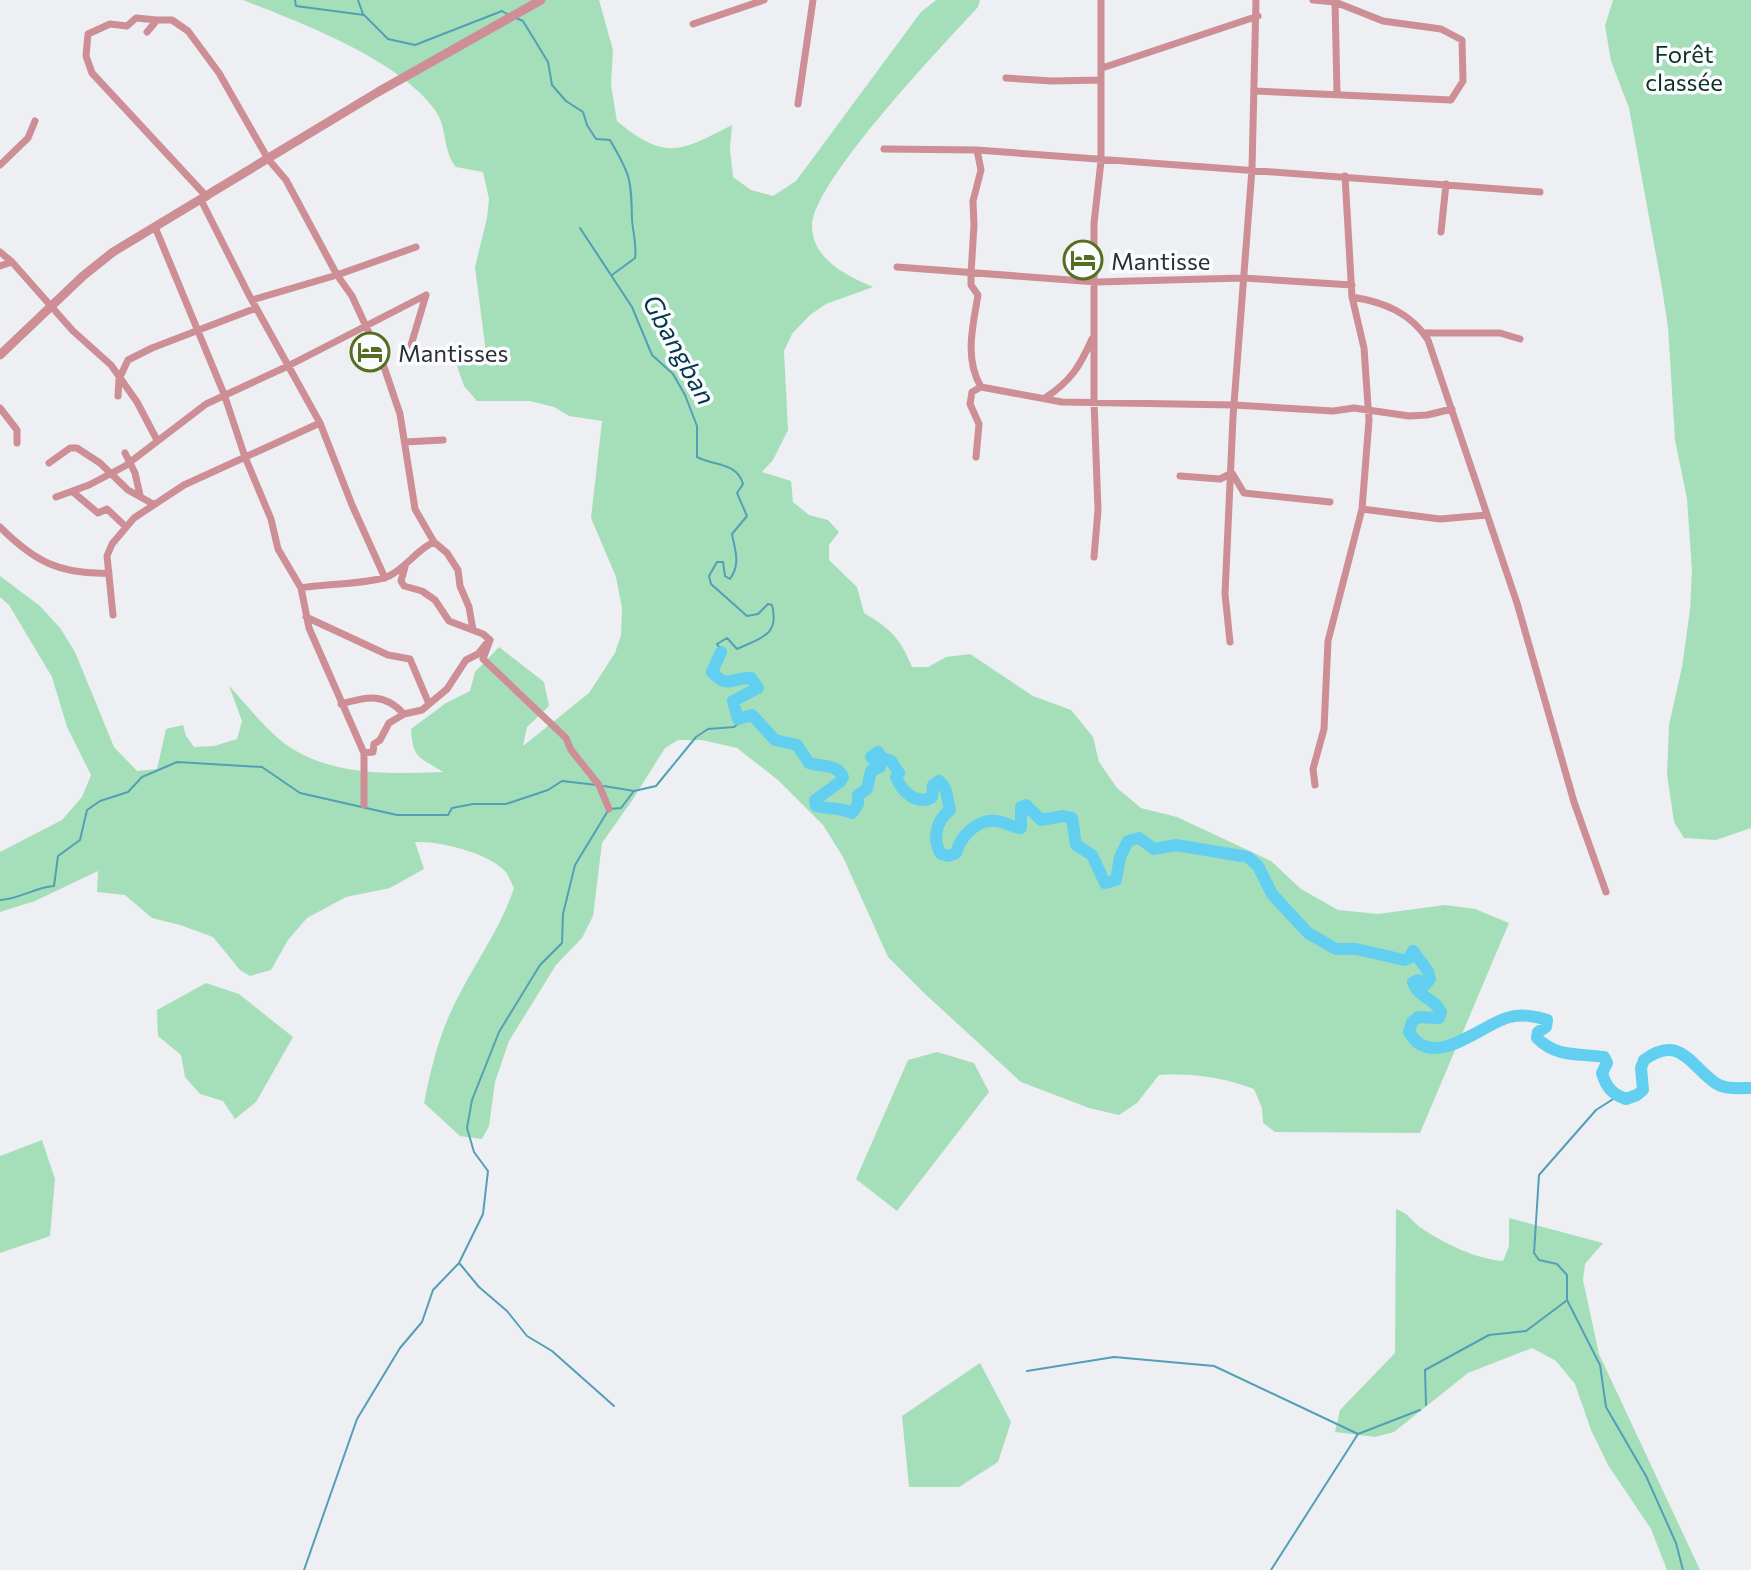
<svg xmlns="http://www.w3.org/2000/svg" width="1751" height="1570" font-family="Commissioner,sans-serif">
<rect width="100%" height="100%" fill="#edeff3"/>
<!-- green -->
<path fill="#a5dfba" d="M243,0H599L613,50L611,85L617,121C665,161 680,152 732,125L730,149L733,177L751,190L773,196L796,181L921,12L936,0H980L978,7C944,44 812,182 812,226C812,259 847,276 873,287L826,304L810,315L792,334L784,351L788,430L773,460L762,472L791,481L793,502L809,515L828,520L839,532L829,545V560L857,587L864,613C891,629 900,638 912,667H928L946,657L970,654L1033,696L1071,710L1093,737L1099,762L1117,788L1141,808L1177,817L1271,861L1301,889L1338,910L1378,914L1445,905L1475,909L1509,923L1420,1133L1275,1132L1263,1123L1262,1108L1254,1089C1222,1077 1192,1073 1159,1075L1137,1103L1119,1115L1089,1108L1021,1082L924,993L888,957L843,857L823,825L778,780L737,748L702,740H678L665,748L633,799L602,843L593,916L582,938L556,965L509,1041L495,1082L489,1126L482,1139L460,1136L424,1103C431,1068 439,1035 455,1003C474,964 500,930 514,888C511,883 509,875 505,871C486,852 440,841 415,842L424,869L390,888L346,897L307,918L288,940L271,970L250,976L240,970L213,937L180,925L152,918L125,895L97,892L98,871L35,901L0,912V852L62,820L82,797L91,775L67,727L52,677L9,605L0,597V576L40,606L60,628L75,652L114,747L137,771L157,769L166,729L183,725L186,736L194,747L214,746L237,739L242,721L229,686C249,707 270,736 296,751C341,776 393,774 443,772C420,757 413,760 411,729L446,703L470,691L475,672L499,647L544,682L549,706L527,727L523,746L589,693L615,653L621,635L622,608L616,577L591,518L602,421L569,416L554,407L530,401H477L464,386L457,366L486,353L475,267L487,218L489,199L483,172L456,167C442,150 448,128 435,110C398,59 301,23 243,0Z
M1613,0H1751V828L1716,840L1684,838L1674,822L1667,774L1669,725L1682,667L1690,610L1692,571L1687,499L1675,440L1668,327L1661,282L1629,108L1611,61L1605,26Z
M206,983L239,994L293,1037L256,1102L235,1119L223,1101L200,1094L185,1077L181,1055L158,1036L157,1010Z
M937,1052L974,1063L989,1092L897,1211L856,1179L908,1060Z
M42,1140L55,1179L50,1236L0,1253V1156Z
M1396,1209C1410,1214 1410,1220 1421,1228C1444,1243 1475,1259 1503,1261L1509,1246V1218L1603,1243L1585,1264L1583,1280L1599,1354L1700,1570H1667L1651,1529L1608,1465L1591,1430L1575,1384L1556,1361L1532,1348L1468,1373L1394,1432L1375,1437L1335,1432L1340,1410L1395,1353Z
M980,1363L1011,1422L998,1462L959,1487H909L902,1416Z"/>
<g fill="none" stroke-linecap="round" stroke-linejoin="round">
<!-- stream -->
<path stroke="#529fb6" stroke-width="2" d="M295,0L296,6L364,15L388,39L415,45L502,11L507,14
M358,0L363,14
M516,18L523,21L548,62L552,85L566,101L583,112L587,125L596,139L610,140C631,176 631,178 632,219C633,234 637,244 635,258L612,275
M580,228L632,307L652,355L673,374L685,395L697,426V457C714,466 737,462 743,484L737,493L747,516L732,534C735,551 741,563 730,579L725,576L723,562H717L709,576L711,584L747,616L758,614L768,604L772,605C780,636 760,638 737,649L727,638L717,644L721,650
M604,786L634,791L656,786L696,737L708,729L734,727L742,720
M0,900C21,899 32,888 54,886L58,856L80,840L87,810L100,801L128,792L142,777L177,762L262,767L300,793L397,815H448L452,808L473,804H506L548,790L562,781L597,785
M1618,1096L1596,1110L1539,1175L1534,1253L1539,1260L1557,1264L1567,1275V1300L1600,1365L1606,1407L1646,1476L1676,1543L1683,1570
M460,1264L479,1287L507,1311L527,1336L552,1351L614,1406
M1027,1371L1114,1357L1214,1366L1358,1434
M1426,1405L1425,1370L1489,1335L1526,1331L1566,1301
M304,1570L357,1419L400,1348L422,1322L433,1290L459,1263L483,1214L488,1171L474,1152L467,1128L472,1100L499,1032L540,965L562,943L563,914L575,865L609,809L621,808L634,791
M1271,1570L1358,1434L1420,1410"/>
<!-- river -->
<path stroke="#62cff0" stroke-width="12" d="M721,652L712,672C728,690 732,677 751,678L758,688L733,701L738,719L752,715L775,740L797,745L809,763C821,767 837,763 843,777L840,782L815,800L816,806C830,810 837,806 852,813L858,804V795L867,789L871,771L880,767L871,757L878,752L882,758L891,761L899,773L896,777C902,792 917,806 932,797L933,785L939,781C948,788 947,799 950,810C936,820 932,840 941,854L949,856L956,853C960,837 977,819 995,821C1005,821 1012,828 1021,828V807L1026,805L1041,820L1063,816L1072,818L1076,845L1092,855L1105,883L1116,880L1120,857L1128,841L1139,838L1154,849L1176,845L1248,857L1258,866L1272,894L1308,933L1336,949H1356L1404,960L1409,958L1413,951L1428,971L1430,979L1425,985L1418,980L1413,982C1418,998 1435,998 1441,1012L1439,1018L1418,1017L1412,1022L1409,1032C1432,1073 1483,1023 1510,1017C1521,1014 1536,1016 1547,1020L1546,1027L1538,1032L1537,1038C1557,1058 1579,1053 1604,1057L1607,1063L1602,1073C1606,1087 1612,1094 1626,1099L1637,1095L1643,1090L1641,1068L1644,1060C1680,1034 1690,1065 1714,1082C1724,1090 1739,1088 1751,1088"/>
<!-- minor -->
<path stroke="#cd8e95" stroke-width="7" d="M1335,2L1337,93
M157,20L136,18L127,26L110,24L88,34L86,56L92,73L207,197
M693,24L764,0
M147,32L157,20H172L188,31L219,73L268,159L286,180L337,275L352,296L382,361L400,414L415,509L434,542C416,550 407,567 389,576C371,584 323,584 301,588
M1102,68L1258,16
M1006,78L1052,81L1101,80
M1255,91L1451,100L1463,81L1462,40L1441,29L1383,21L1335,2L1313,0
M798,104L813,0
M884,149L977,150L1540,192
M977,150L981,170L973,201L974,225L971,274V285L978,295C973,326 964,358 981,387
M0,165L28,138L35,121
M201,200L249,295L320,423L352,505L385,578
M155,227L224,394L245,457L271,519L278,549L301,588L309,628L364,753V805
M1441,232L1446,184
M0,252L12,262L73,331L111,365L137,402L157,440
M0,266L12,262
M897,267L1096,282L1243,278L1352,285
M1352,297C1384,302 1411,313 1428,340L1517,603L1574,802L1606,892
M252,300L337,275L416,247
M1424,333H1500L1520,339
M408,355L426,295
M118,396L119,379L128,360L152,348L256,308
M1045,398C1071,381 1080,366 1092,339
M0,408L17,430V443
M405,442L443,440
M125,453L135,473L140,495
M976,457L979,424L970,404L972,392L981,387L1062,402L1234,405L1333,411L1354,408L1409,416L1427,415L1452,409
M49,463L70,448H77L100,463L128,490L153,504
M1180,476L1220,479L1232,473L1244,493L1330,502
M73,492L98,513L107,509L126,527
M56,497L89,485L125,466L206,404L288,366L426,295
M1362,509L1440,519L1487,515
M0,527C34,561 60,575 109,573
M434,542L447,553L458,570L460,586L469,607L473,630
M1094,557L1098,510L1094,401V223L1101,161V0
M405,567L401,581L404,586L422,591L435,600L449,621L483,634L490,640
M113,615L107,556L112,544L134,518L184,485L320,423
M306,617L388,655L410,659L429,704
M490,640L483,659L566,738L571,750L599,785L609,809
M1230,642L1225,594L1233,417L1252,169L1256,0
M341,704C367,697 384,692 404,714
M364,753L373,752L374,744L380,740L389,723L404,714L422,710L447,689L466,660L478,654L486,644
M1315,785L1313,769L1324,729L1328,641L1362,509L1369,420L1364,348L1352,297L1345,176"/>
<!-- tertiary -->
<path stroke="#cd8e95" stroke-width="9" d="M0,355L83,276L113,252L378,92L541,0"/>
</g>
<!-- icons -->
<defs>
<symbol id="hotel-ring" viewBox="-11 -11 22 22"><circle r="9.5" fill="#fbfcff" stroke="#556e1f" stroke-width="1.5"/><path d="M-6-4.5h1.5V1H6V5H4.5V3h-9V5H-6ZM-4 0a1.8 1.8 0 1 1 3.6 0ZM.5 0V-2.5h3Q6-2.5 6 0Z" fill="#556e1f"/></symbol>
</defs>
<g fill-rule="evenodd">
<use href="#hotel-ring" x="1061" y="238" width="44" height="44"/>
<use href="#hotel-ring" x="348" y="330" width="44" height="44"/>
</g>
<g text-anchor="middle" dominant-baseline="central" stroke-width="7" stroke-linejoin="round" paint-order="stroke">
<!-- park labels -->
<g font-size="24" fill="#0c311e" stroke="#fbfcff">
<text x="1684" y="53">Forêt<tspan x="1684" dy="28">classée</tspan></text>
</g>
<!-- poi labels -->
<g font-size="24" fill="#2d2e30" stroke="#fbfcff" text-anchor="start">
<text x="1111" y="260">Mantisse</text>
<text x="398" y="352">Mantisses</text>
</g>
<!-- water labels -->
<g font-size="26" font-style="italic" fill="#023745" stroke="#fbfcff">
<text transform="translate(680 349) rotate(61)">Gbangban</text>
</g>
</g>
</svg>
